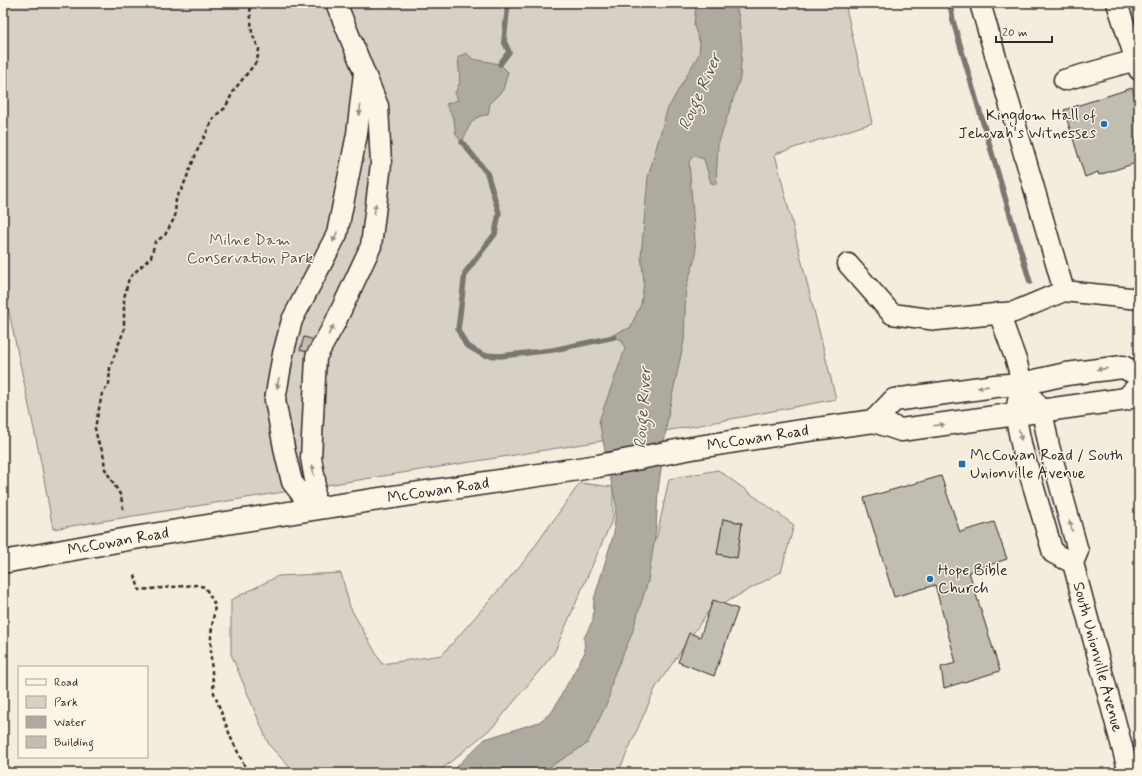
<svg xmlns="http://www.w3.org/2000/svg" width="1142" height="776" font-family="Mynerve,sans-serif">
<rect width="100%" height="100%" fill="#f4edde"/>
<filter id="ink" filterUnits="userSpaceOnUse"><feTurbulence type="fractalNoise" baseFrequency=".025" numOctaves="2"/><feDisplacementMap in="SourceGraphic" scale="8" xChannelSelector="R" yChannelSelector="G"/><feConvolveMatrix kernelMatrix="1 2 1 2 8 2 1 2 1" color-interpolation-filters="sRGB"/></filter>
<g filter="url(#ink)">
<!-- green -->
<path fill="#d6d1c4" stroke="#807e78" d="M3,3H845L872,123L775,154L836,399L689,427L53,529L41,462L3,284Z
M718,470L794,525L781,572L708,612L656,687L618,773H511L517,766L615,616L657,536L669,479Z
M580,483L613,487V518L554,653L494,726L437,773H295L269,745L231,654V600L278,576L341,573L350,607L382,664L442,655L525,560Z"/>
<!-- water -->
<path fill="#afaaa0" stroke="#7a7771" d="M696,3H735L739,17L742,48L740,78L718,145L716,184L711,183L704,159L694,156L689,161L696,255L686,288L684,341L668,415L658,491L656,530L648,581L631,636L613,677L608,701L587,744L548,768L530,773H450L485,739L539,722L552,712L585,652L584,638L593,620L594,599L614,533L616,505L599,421L625,349L622,340L614,337L616,333L630,328L641,304L644,282L641,256L648,177L667,110L699,54L700,43L694,26Z
M466,53L473,59L500,64L508,72L503,90L490,103L488,115C471,115 469,128 462,142L456,135L454,120L446,104L458,100L455,93L460,82L458,57Z"/>
<g fill="none" stroke-linecap="round" stroke-linejoin="round">
<!-- stream -->
<path stroke="#7a7771" stroke-width="5.5" d="M950,3L953,21L1030,282
M500,64L509,52L504,41L508,3
M462,142L487,173L499,213L495,234L465,273L458,330L466,345L483,355L500,356L553,350L614,337"/>
</g>
<!-- building -->
<path fill="#c2bdb1" stroke="#2b2b2b" d="M1132,88L1136,99L1139,98V138H1136L1139,146V162L1099,175L1098,172L1085,177L1064,110Z
M304,337L315,340L311,353L300,350Z
M941,476L960,532L994,522L1007,559L969,572L1000,671L944,688L941,667L956,663L935,585L894,597L864,498Z
M723,519L742,523L737,558L717,554Z
M713,600L738,609L714,676L678,662L689,633L700,637Z"/>
<g fill="none" stroke-linecap="round" stroke-linejoin="round">
<defs>
<g id="minor">
<path d="M980,3L1064,291"/>
<path d="M1117,3L1139,70"/>
<path d="M1064,80L1136,60"/>
<path d="M848,264L892,314L937,320L1014,312L1064,291L1139,299"/>
<path id="s1" d="M999,313L1017,363L1022,384L1042,411L1049,446L1078,551L1073,563L1129,773"/>
<path d="M1022,384L1015,414L1022,448L1053,553L1073,563"/>
<path d="M313,509L315,480L311,458L316,357L335,323L371,246L381,164L378,106L336,3"/>
<path d="M313,509L292,482L285,453L275,400L283,354L292,320L337,234L357,134L364,73"/>
</g>
<g id="major">
<path d="M874,421L894,400L995,386L1022,384L1066,374L1123,367L1139,375"/>
<path id="s2" d="M3,562L128,539L313,509L598,466L692,448L794,432L874,421L901,430L1126,399L1139,386"/>
</g>
</defs>
<!-- minor casing -->
<use href="#minor" stroke="#2b2b2b" stroke-width="23"/>
<!-- major casing -->
<use href="#major" stroke="#2b2b2b" stroke-width="25"/>
<!-- path -->
<path stroke="#2b2b2b" stroke-width="2.5" stroke-dasharray="4 3" stroke-linecap="butt" d="M123,509L121,496L105,469L103,452L98,442L95,428L102,394L109,384L110,367L124,330V298L129,278L151,257L155,242L165,235L175,217L176,198L182,189L198,149L215,116L225,108L234,90L257,61L259,49L252,34L250,6L252,3
M135,575L139,590L195,585L205,587L215,605L211,635V661L214,693L231,738L248,773"/>
<!-- minor -->
<use href="#minor" stroke="#fcf5e5" stroke-width="20"/>
<!-- major -->
<use href="#major" stroke="#fcf5e5" stroke-width="22"/>
</g>
<!-- one-way arrows -->
<defs><path id="oneway-solid" d="M-6-.8H1V-3.2L6.5 0L1 3.2V.8H-6Z"/></defs>
<g fill="#949088">
<use href="#oneway-solid" transform="translate(360 110) rotate(96)"/>
<use href="#oneway-solid" transform="translate(375 209) rotate(-82)"/>
<use href="#oneway-solid" transform="translate(335 237) rotate(113)"/>
<use href="#oneway-solid" transform="translate(331 330) rotate(-61)"/>
<use href="#oneway-solid" transform="translate(1102 369) rotate(173)"/>
<use href="#oneway-solid" transform="translate(278 383) rotate(99)"/>
<use href="#oneway-solid" transform="translate(983 387) rotate(172)"/>
<use href="#oneway-solid" transform="translate(939 425) rotate(-7)"/>
<use href="#oneway-solid" transform="translate(1020 435) rotate(78)"/>
<use href="#oneway-solid" transform="translate(313 470) rotate(-99)"/>
<use href="#oneway-solid" transform="translate(1071 526) rotate(-105)"/>
</g>
</g>
<!-- markers -->
<g fill="#1f6fb2" stroke="#fcf5e5" stroke-width="1.5">
<circle cx="1104" cy="124" r="4"/>
<rect x="958" y="460" width="8" height="8" rx="2"/>
<circle cx="930" cy="579" r="4"/>
</g>
<g text-anchor="middle" dominant-baseline="central" stroke-width="3" stroke-linejoin="round" paint-order="stroke">
<!-- poi labels -->
<g font-size="16" fill="#2b2b2b" stroke="#fcf5e5" text-anchor="start">
<text x="1096" y="115" text-anchor="end">Kingdom Hall of<tspan x="1096" dy="18">Jehovah's Witnesses</tspan></text>
<text x="970" y="455">McCowan Road / South<tspan x="970" dy="18">Unionville Avenue</tspan></text>
<text x="938" y="570">Hope Bible<tspan x="938" dy="18">Church</tspan></text>
</g>
<!-- park labels -->
<g font-size="16" fill="#565451" stroke="#fcf5e5">
<text x="250" y="240">Milne Dam<tspan x="250" dy="18">Conservation Park</tspan></text>
</g>
<!-- street labels -->
<g font-size="16" fill="#2b2b2b" stroke="#fcf5e5">
<text stroke="none"><textPath href="#s2" startOffset="765">McCowan Road</textPath></text>
<text stroke="none"><textPath href="#s2" startOffset="441">McCowan Road</textPath></text>
<text stroke="none"><textPath href="#s2" startOffset="117">McCowan Road</textPath></text>
<text stroke="none"><textPath href="#s1" startOffset="363">South Unionville Avenue</textPath></text>
</g>
<!-- water labels -->
<g font-size="17" font-style="italic" fill="#595754" stroke="#fcf5e5">
<text transform="translate(700 92) rotate(-66)">Rouge River</text>
<text transform="translate(643 408) rotate(-86)">Rouge River</text>
</g>
</g>
<!-- margin -->
<rect width="1142" height="776" fill="none" stroke="#fcf5e5" stroke-width="16"/>
<rect x="8" y="8" width="1126" height="760" fill="none" stroke="#2b2b2b" stroke-width="1.5" filter="url(#ink)"/>
<!-- legend -->
<rect x="18" y="666" width="130" height="92" fill="#fcf5e5" stroke="#a8a49b"/>
<rect x="26" y="679" width="20" height="6" fill="#fcf5e5" stroke="#a8a49b"/>
<text x="54" y="686" font-size="12" fill="#2b2b2b">Road</text>
<rect x="26" y="696" width="20" height="12" fill="#d6d1c4" stroke="#a8a49b"/>
<text x="54" y="706" font-size="12" fill="#2b2b2b">Park</text>
<rect x="26" y="716" width="20" height="12" fill="#afaaa0" stroke="#a8a49b"/>
<text x="54" y="726" font-size="12" fill="#2b2b2b">Water</text>
<rect x="26" y="736" width="20" height="12" fill="#c2bdb1" stroke="#a8a49b"/>
<text x="54" y="746" font-size="12" fill="#2b2b2b">Building</text>
<!-- scale -->
<path d="M996 36v6h56v-6" fill="none" stroke="#2b2b2b" stroke-width="2"/>
<text x="1002" y="36" font-size="12" fill="#2b2b2b" stroke="#fcf5e5" stroke-width="3" paint-order="stroke">20 m</text>
</svg>
